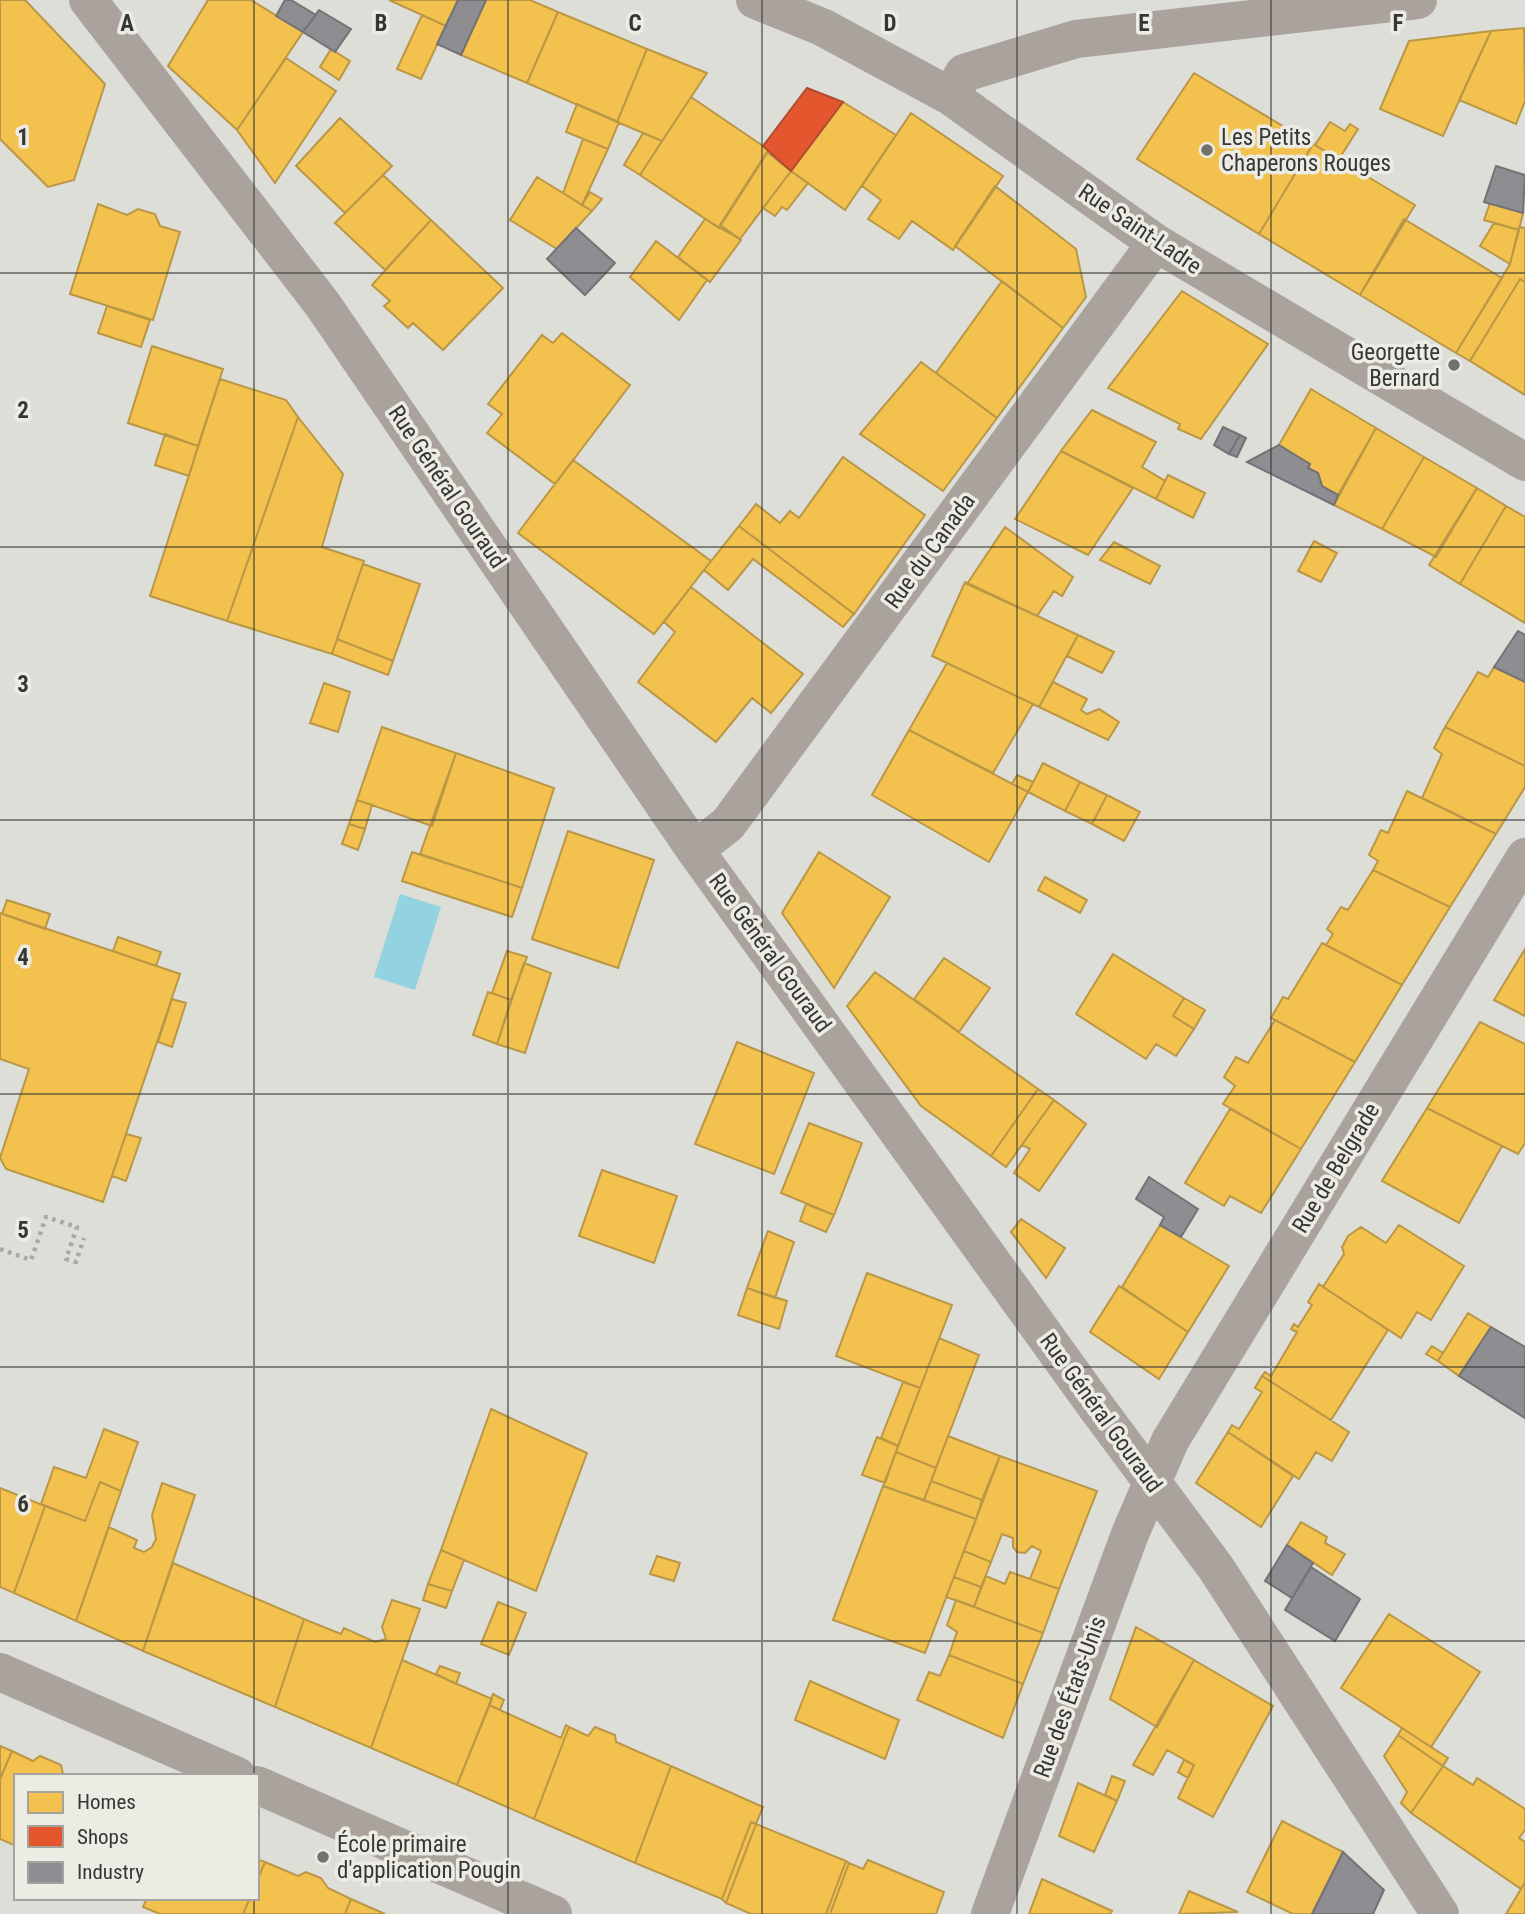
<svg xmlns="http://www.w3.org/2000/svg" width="1525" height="1914" font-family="'Roboto Condensed',sans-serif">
<rect width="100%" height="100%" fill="#deded9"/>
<!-- water -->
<path fill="#92d2e1" d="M400,894L441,907L415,990L374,977Z"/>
<!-- homes -->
<path fill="#f2c14e" stroke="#ba9746" stroke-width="2" d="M0,0H25L105,84L74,180L48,187L0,139Z
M208,0H251L303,32L237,130L168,66Z
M389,0H458L446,26Z
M486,0H530L558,12L527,83L461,55Z
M558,12L647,49L617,122L527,83Z
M422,15L446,26L421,79L397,69Z
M1524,28L1525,101L1516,124L1459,100L1491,31Z
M1491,31L1443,136L1380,109L1409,41Z
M331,49L350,61L339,80L320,67Z
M647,49L707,73L662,141L617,122Z
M286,58L336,91L275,183L237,130Z
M1194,73L1313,144L1259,234L1137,159Z
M691,97L769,150L719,228L640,175Z
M843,102L896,135L845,210L791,171Z
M577,104L619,122L608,149L566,132Z
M911,113L1003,176L953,250L912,221L899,239L868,219L881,200L862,186Z
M340,118L392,166L345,213L296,166Z
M1330,122L1345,131L1350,124L1358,129L1339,159L1315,145Z
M643,133L662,141L640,175L624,165Z
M583,139L608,149L582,205L563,193Z
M1313,144L1415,205L1360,295L1259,234Z
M767,152L791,171L740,239L720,225Z
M791,171L808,183L787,210L782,207L775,216L763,208Z
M383,175L431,220L385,270L335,223Z
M537,177L592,211L557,249L510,220Z
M995,186L1076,249L1086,297L1063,328L955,246Z
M590,192L602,199L592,211L582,205Z
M1490,203L1523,213L1519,230L1484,220Z
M98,204L127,215L138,209L155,214L160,226L180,232L153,320L70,294Z
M705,219L741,240L710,282L678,257Z
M1404,219L1502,278L1456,353L1360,295Z
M431,220L503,288L443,350L413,323L408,328L384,306L390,301L372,285Z
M1494,223L1519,230L1510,264L1480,246Z
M1519,227L1525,228V282L1520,279L1470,361L1456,353L1510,264Z
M656,241L707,280L679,320L630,277Z
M1520,279L1525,282V395L1470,361Z
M1002,281L1063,328L997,418L936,373Z
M1182,291L1268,344L1201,439L1178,429L1180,424L1108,388Z
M107,306L150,320L141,347L98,333Z
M562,333L630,385L555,484L487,433L502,414L488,404L542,335L553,343Z
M152,346L223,369L198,446L128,423Z
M921,362L997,418L943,491L860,434Z
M220,379L286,400L298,417L227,621L150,596Z
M1311,389L1376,428L1338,495L1322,486L1318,473L1308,468L1310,464L1279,445Z
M1092,410L1156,442L1142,467L1165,481L1156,499L1061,451Z
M298,417L343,474L322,547L364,561L332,654L227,621Z
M1376,428L1424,457L1382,529L1334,505Z
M165,434L198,446L189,476L155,465Z
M1061,451L1133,488L1088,555L1015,519Z
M843,457L925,515L854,614L739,526L756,504L780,523L790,511L799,518Z
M1424,457L1477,488L1436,557L1382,529Z
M573,460L711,561L654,634L518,533Z
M1168,475L1205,493L1193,518L1156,499Z
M1477,488L1506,506L1460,584L1429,565Z
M1506,506L1525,517V623L1460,584Z
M739,526L854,614L843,627L753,559L728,590L704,570Z
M1005,527L1073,577L1062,596L1054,591L1037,616L967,584Z
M1314,541L1337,553L1321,582L1298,571Z
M1114,542L1160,566L1150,584L1100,560Z
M363,564L420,584L393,661L337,639Z
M965,582L1078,635L1039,707L932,656Z
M691,587L803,674L771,713L752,698L716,742L638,682L675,632L664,622Z
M1078,635L1114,652L1102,673L1067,656Z
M337,639L393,661L388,675L332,654Z
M947,663L1033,704L993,773L909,730Z
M1494,667L1525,682V766L1445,727L1478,672L1488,677Z
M1053,682L1087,699L1081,710L1087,714L1099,709L1119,722L1108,740L1039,707Z
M324,683L350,692L338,732L310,723Z
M382,727L456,753L432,826L357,800Z
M1445,727L1525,766V787L1496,834L1422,798L1442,754L1434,748Z
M909,730L1028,792L989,862L872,795Z
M456,753L554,788L522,888L420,854Z
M1043,763L1080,782L1065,811L1028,792Z
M1017,775L1033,782L1028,792L1012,784Z
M1080,782L1107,795L1092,824L1065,811Z
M1407,791L1496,834L1450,907L1373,870L1378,861L1369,855L1381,830L1388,833Z
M1107,795L1140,812L1124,841L1092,824Z
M357,800L372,805L365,829L349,824Z
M349,824L365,829L358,850L342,844Z
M568,831L654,860L618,968L532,939Z
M412,852L522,888L512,917L402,881Z
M819,852L890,897L834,988L782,913Z
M1373,870L1450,907L1402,985L1326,945L1333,934L1327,929L1341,907L1348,910Z
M1045,877L1087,900L1080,913L1038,890Z
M7,900L50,914L45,929L2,914Z
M0,913L180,974L103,1202L6,1169L0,1158L29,1069L0,1059Z
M118,937L161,952L156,966L113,951Z
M1322,943L1402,985L1355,1062L1271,1018L1283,997L1288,999Z
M1525,949V1016L1494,1000Z
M507,951L527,957L511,1000L492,993Z
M1113,954L1184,998L1173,1016L1194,1029L1176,1056L1156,1044L1146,1059L1076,1014Z
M944,958L990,988L959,1032L914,999Z
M524,963L551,973L525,1053L497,1044Z
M875,972L1038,1089L991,1156L921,1106L847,1006Z
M488,992L511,1000L497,1044L473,1035Z
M1184,998L1205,1010L1194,1029L1173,1016Z
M172,999L186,1003L172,1047L158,1042Z
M1275,1020L1355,1062L1301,1149L1223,1104L1235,1086L1224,1077L1236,1057L1248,1063Z
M1480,1022L1525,1044V1143L1518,1154L1427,1108Z
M737,1042L814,1073L774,1174L695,1144Z
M1038,1089L1054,1100L1006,1167L991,1156Z
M1054,1100L1086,1124L1039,1191L1014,1173L1030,1149L1022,1145Z
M1427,1108L1502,1146L1459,1223L1382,1181Z
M1230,1109L1301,1149L1261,1213L1230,1196L1224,1206L1185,1183Z
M809,1123L862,1143L834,1215L781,1193Z
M126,1134L141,1138L126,1181L112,1176Z
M602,1170L677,1196L654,1263L579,1236Z
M806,1204L834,1215L826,1232L800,1221Z
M1021,1219L1065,1248L1046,1278L1011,1232Z
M1160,1225L1229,1266L1188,1332L1122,1287Z
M1399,1225L1464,1266L1431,1320L1417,1312L1401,1338L1323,1287L1344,1254L1342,1247L1348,1236L1361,1227L1386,1243Z
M768,1231L794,1242L775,1298L747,1288Z
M867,1273L952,1305L920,1388L836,1356Z
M1319,1284L1388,1330L1331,1420L1262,1376L1265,1372L1271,1376L1297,1332L1291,1329L1294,1324L1298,1327L1312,1305L1308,1302Z
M1119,1286L1188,1332L1159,1379L1090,1332Z
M747,1288L787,1301L779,1329L738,1315Z
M1468,1313L1491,1327L1459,1376L1438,1361Z
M939,1338L979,1355L936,1468L896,1452Z
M1432,1346L1443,1353L1438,1361L1426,1354Z
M1262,1376L1349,1432L1332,1461L1316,1452L1299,1479L1228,1432L1232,1425L1239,1429L1262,1392L1255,1388Z
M903,1382L920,1388L898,1446L881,1438Z
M491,1409L587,1453L536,1591L441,1550Z
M104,1429L138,1442L121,1491L100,1482L85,1521L41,1504L54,1467L86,1478Z
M1228,1432L1293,1476L1261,1527L1196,1483Z
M948,1436L1000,1456L982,1500L931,1481Z
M877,1437L898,1446L885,1483L862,1475Z
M896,1452L936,1468L924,1500L883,1486Z
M1000,1456L1097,1491L1059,1589L1030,1579L1041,1551L1032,1546L1025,1553L1017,1552L1013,1547V1538L1002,1534L991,1562L964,1551Z
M931,1481L982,1500L976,1519L924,1500Z
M100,1482L121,1491L76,1621L14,1593L45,1506L85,1521Z
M162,1483L195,1495L143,1651L76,1621L109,1527L137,1540L134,1548L144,1552L152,1547L156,1539L152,1515Z
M883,1486L976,1519L925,1653L833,1620Z
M0,1488L45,1506L14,1593L0,1587Z
M1301,1522L1327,1537L1325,1543L1345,1554L1332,1575L1287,1545Z
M441,1550L464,1560L452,1591L428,1584Z
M964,1551L991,1562L981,1587L954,1577Z
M657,1556L680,1563L674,1581L650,1574Z
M173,1563L304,1619L275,1707L143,1651Z
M1010,1572L1059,1589L1043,1633L974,1607L986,1576L1005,1584Z
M954,1577L981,1587L974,1607L946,1597Z
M428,1584L452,1591L446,1608L423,1600Z
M392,1600L420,1609L371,1748L275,1707L304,1619L341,1634L344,1628L375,1642L386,1639L382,1627Z
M956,1600L1043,1633L1023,1684L949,1655L957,1632L947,1625Z
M498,1602L526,1613L509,1655L481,1644Z
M1389,1614L1480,1672L1431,1747L1341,1688Z
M1136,1627L1194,1660L1157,1727L1110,1699Z
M949,1655L1023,1684L1003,1738L917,1700L929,1672L940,1676Z
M402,1660L492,1699L457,1785L371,1748Z
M1194,1660L1273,1706L1213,1817L1178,1798L1194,1765L1167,1750L1153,1775L1133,1765Z
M440,1666L460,1673L456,1684L436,1674Z
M810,1681L899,1720L885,1759L795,1720Z
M493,1694L504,1700L500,1710L489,1705Z
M489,1705L561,1738L566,1725L569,1727L534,1819L457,1785Z
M569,1727L588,1736L595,1727L615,1735L616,1742L671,1766L635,1863L534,1819Z
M1402,1728L1448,1758L1443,1766L1398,1735Z
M1398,1735L1443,1766L1411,1813L1401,1803L1407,1792L1384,1756Z
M0,1746L12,1751L0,1779Z
M12,1751L33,1761L40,1756L61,1765L63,1774L68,1776H16V1846L0,1839V1779Z
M1184,1760L1194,1765L1188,1778L1178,1772Z
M671,1766L763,1807L756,1824L751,1822L722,1899L635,1863Z
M1443,1766L1473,1785L1477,1778L1525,1809V1830L1519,1838L1525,1842V1882L1521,1889L1411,1813Z
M1112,1776L1125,1781L1117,1801L1105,1795Z
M1078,1783L1117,1801L1094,1852L1059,1836Z
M1282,1821L1343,1852L1312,1914H1293L1247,1892Z
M751,1822L756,1824L726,1903L722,1899Z
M756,1824L846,1861L826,1914H751L726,1903Z
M257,1859L265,1862L257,1881Z
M868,1860L944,1892L936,1914H830L849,1863L863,1869Z
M846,1861L849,1863L830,1914H826Z
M265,1862L298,1876L306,1872L321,1878L328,1888L351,1899L345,1914H243L250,1898H257V1881Z
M1042,1879L1112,1911L1110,1914H1029Z
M1525,1882V1914H1506L1521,1889Z
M1189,1891L1238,1912L1179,1914Z
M147,1898H250L243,1914H160L143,1907Z
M351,1899L385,1914H345Z"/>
<!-- shops -->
<path fill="#e4572e" stroke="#b04d30" stroke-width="2" d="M807,88L843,102L791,171L763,146Z"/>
<!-- industry -->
<path fill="#8d8d92" stroke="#737376" stroke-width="2" d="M285,0H291L316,15L303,32L276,16Z
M458,0H486L461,55L437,44Z
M319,10L351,29L335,52L303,32Z
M1496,166L1525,175L1523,213L1484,202Z
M576,228L615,263L585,295L547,259Z
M1223,427L1240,435L1229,454L1214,445Z
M1240,435L1246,438L1237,457L1229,454Z
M1279,445L1310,464L1308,468L1318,473L1322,486L1338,495L1334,505L1247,462Z
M1518,631L1525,635V682L1494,667Z
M1149,1177L1198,1209L1181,1237L1160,1225L1164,1217L1136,1199Z
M1491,1327L1525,1347V1418L1459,1376Z
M1287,1545L1313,1563L1292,1598L1265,1581Z
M1311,1567L1360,1599L1335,1641L1285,1610Z
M1343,1852L1384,1890L1373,1914H1312Z"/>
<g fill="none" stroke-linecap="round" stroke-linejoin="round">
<!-- path -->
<path stroke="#aba6a2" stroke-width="4.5" stroke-dasharray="3.5 5" stroke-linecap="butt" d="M0,1249L31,1260L46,1217L77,1227L66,1259L76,1262L84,1238"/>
<!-- minor -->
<path stroke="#aaa29d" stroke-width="38" d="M88,0L323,305L695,850L1097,1408L1216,1568L1440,1914
M755,0L822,27L950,96L1156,243L1525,462
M950,96L964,73L1076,39L1418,0
M695,850L728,824L1156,243
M0,1672L237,1776
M257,1785L553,1914
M990,1914L1130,1534L1170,1441L1525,857"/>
</g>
<!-- grid -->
<path fill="none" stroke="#363633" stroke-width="2" stroke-opacity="0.55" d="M254,0V1776M508,0V1914M762,0V1914M1017,0V1914M1271,0V1914M0,273H1525M0,547H1525M0,820H1525M0,1094H1525M0,1367H1525M0,1641H1525M254,1898V1914"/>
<!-- markers -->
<g fill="#71716d" stroke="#edece4" stroke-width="2.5">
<circle cx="1207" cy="150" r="7"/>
<circle cx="1454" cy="365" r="7"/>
<circle cx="323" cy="1857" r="7"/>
</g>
<g text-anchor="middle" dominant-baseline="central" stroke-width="7" stroke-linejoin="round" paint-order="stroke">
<!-- poi labels -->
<g font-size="23" fill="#363633" stroke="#edece4" text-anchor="start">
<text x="1221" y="137">Les Petits<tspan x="1221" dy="26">Chaperons Rouges</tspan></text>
<text x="1440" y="352" text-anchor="end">Georgette<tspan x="1440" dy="26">Bernard</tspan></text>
<text x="337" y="1844">École primaire<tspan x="337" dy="26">d'application Pougin</tspan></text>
</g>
<!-- street labels -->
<g font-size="23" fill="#363633" stroke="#edece4">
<text transform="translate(1140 229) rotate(34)">Rue Saint-Ladre</text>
<text transform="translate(447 487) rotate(56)">Rue Général Gouraud</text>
<text transform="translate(930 551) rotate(-54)">Rue du Canada</text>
<text transform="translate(770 953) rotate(54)">Rue Général Gouraud</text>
<text transform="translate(1336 1168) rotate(-59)">Rue de Belgrade</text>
<text transform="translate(1101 1413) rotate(54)">Rue Général Gouraud</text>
<text transform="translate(1070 1697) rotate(-70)">Rue des États-Unis</text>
</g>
</g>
<g font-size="23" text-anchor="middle" font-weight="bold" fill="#363633" stroke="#edece4" stroke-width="7" stroke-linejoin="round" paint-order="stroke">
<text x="127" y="31">A</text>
<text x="381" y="31">B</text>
<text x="635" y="31">C</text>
<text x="890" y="31">D</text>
<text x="1144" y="31">E</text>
<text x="1398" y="31">F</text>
<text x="23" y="145">1</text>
<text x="23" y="418">2</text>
<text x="23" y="692">3</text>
<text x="23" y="965">4</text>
<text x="23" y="1238">5</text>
<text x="23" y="1512">6</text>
</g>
<!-- legend -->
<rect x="14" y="1774" width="245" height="126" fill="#edece4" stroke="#a4a39d" stroke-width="2"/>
<rect x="28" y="1792" width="35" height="21" fill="#f2c14e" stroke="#a4a39d" stroke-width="2"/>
<text x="77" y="1809" font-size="21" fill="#363633">Homes</text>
<rect x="28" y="1826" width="35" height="21" fill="#e4572e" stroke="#a4a39d" stroke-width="2"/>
<text x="77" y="1844" font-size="21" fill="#363633">Shops</text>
<rect x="28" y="1862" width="35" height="21" fill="#8d8d92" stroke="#a4a39d" stroke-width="2"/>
<text x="77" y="1879" font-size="21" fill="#363633">Industry</text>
</svg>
